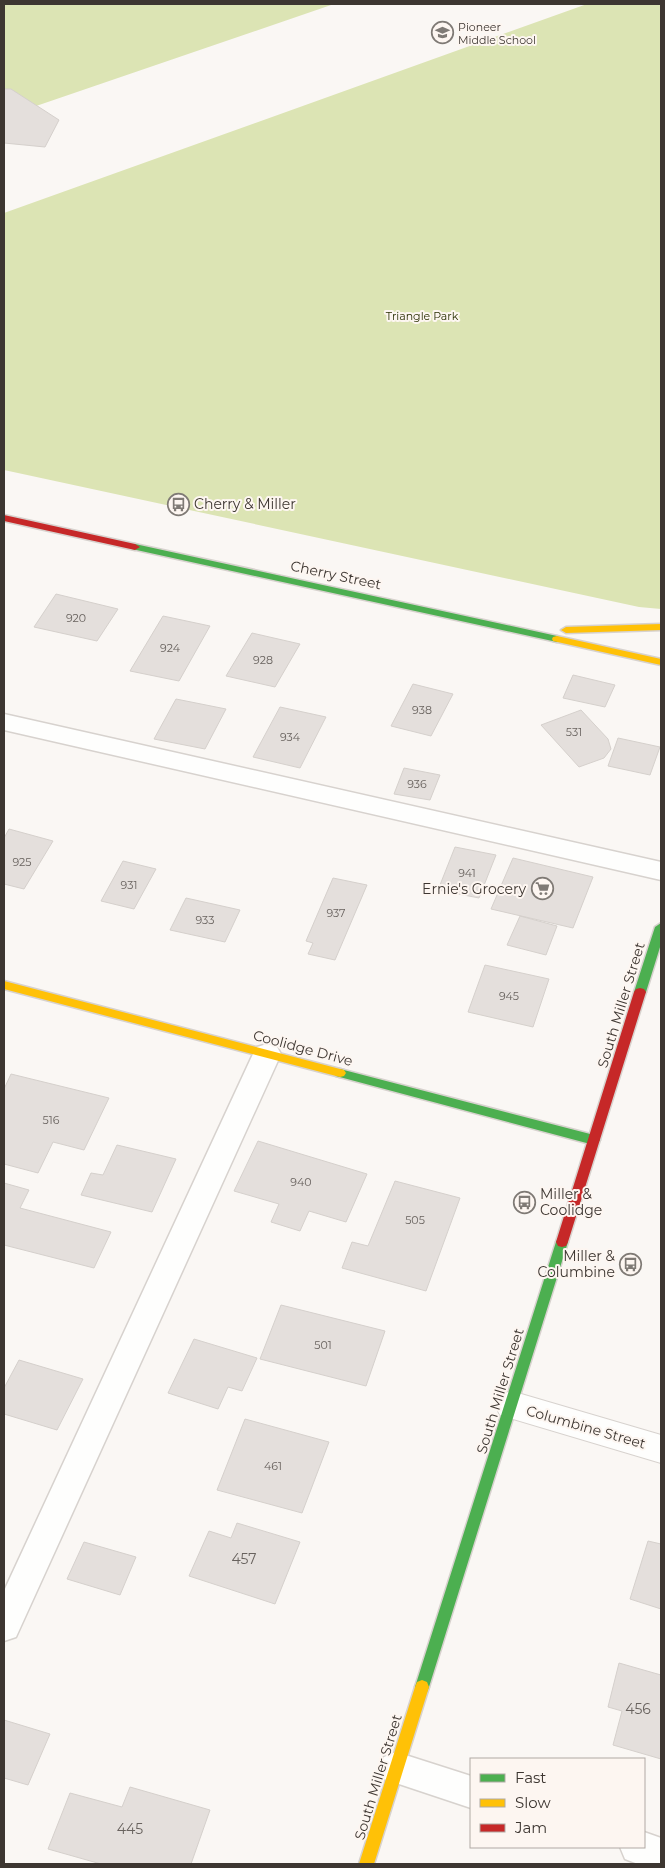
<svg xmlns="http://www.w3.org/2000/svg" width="665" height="1868" font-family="Montserrat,sans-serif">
<rect width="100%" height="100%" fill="#faf7f4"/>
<!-- green -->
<path fill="#dce4b4" d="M4,4H334L4,117Z
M587,4H661V609L639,607L4,470V213Z"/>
<!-- building -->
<path fill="#e4dfdc" stroke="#d5d0cc" d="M4,89H11L59,120L45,147L4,143Z
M56,594L118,609L97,641L34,627Z
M163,616L210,626L179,681L130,671Z
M252,633L300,644L275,687L226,676Z
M573,675L615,685L605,707L563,698Z
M413,684L453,694L431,736L391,726Z
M176,699L226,709L205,749L154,739Z
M280,707L326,717L300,768L253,757Z
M581,710L608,739L611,749L604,758L579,767L541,725Z
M618,738L660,747L650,775L608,766Z
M404,768L440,775L430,800L394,794Z
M9,829L53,841L24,889L4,884V838Z
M455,847L496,855L479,898L438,890Z
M513,858L593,877L573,928L491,909Z
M123,861L156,869L134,909L101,901Z
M333,878L367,885L335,960L308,954L313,943L306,941Z
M186,898L240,910L225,942L170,930Z
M520,916L557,926L546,955L507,945Z
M485,965L549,979L533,1027L468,1012Z
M11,1074L109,1098L84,1150L53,1142L38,1173L4,1164V1089Z
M258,1141L367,1174L346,1222L309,1211L300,1231L271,1222L279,1204L234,1191Z
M117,1145L176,1159L152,1212L81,1195L91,1173L103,1175Z
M395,1181L460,1198L426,1291L342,1268L352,1242L368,1246Z
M4,1183L29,1190L20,1208L111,1232L94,1268L4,1245Z
M281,1305L385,1331L366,1386L260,1359Z
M194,1339L257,1358L242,1391L228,1387L218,1409L168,1393Z
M19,1360L83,1379L57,1430L4,1414V1388Z
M245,1419L329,1442L302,1513L217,1490Z
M237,1523L300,1542L275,1604L189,1576L209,1531L231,1538Z
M648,1541L661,1544V1609L630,1599Z
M84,1542L136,1557L120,1595L67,1579Z
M619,1663L661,1675V1759L613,1745L622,1711L608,1707Z
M4,1720L50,1734L28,1785L4,1778Z
M130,1787L210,1810L191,1864H101L48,1849L70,1793L122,1807Z"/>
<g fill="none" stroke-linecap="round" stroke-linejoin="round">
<defs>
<path id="lane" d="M4,714L661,862V880L4,730Z
M267,1044L277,1047L281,1054L16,1637L4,1641V1591L253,1054L257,1047Z
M396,1752L471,1776V1808L384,1779L379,1768L384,1757Z
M644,1832L661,1838V1864H638L625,1859L620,1847H644Z"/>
<path id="street" d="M511,1391L661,1435V1463L500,1415L495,1405L500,1395Z"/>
<path id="fast" d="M135,544L557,636L562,639L557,642L132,549L130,547L132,545Z
M661,923V944L646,992L644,995H636L634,992L655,927Z
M340,1069L594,1135L598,1137L600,1140L598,1143L594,1145L336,1076L334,1073L336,1070Z
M562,1237L566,1238L568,1242L429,1687L427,1692L422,1694L417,1692L415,1687L556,1242L558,1238Z"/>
<path id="slow" d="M661,624V630L566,633L561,630L566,627Z
M557,636L661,659V665L553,641L552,639L553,637Z
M4,981L340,1069L344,1070L346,1073L344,1076L340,1077L4,989Z
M422,1680L427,1682L429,1687L374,1864H359L415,1687L417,1682Z"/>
<path id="jam" d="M4,515L135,544L140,547L135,550L4,521Z
M640,988L644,989L646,992L568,1242L566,1246L562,1247L558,1246L556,1242L634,992L636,989Z"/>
</defs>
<!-- lane casing -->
<use href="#lane" stroke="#d7d2ce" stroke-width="3"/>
<!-- street casing -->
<use href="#street" stroke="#d7d2ce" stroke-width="2"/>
<!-- fast casing -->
<use href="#fast" stroke="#d7d2ce" stroke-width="3"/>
<!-- slow casing -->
<use href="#slow" stroke="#d7d2ce" stroke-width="3"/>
<!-- jam casing -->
<use href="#jam" stroke="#d7d2ce" stroke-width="3"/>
<!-- lane -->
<use href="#lane" fill="#fefefd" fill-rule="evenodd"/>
<!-- street -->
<use href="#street" fill="#fefefd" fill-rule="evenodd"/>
<!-- fast -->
<use href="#fast" fill="#4caf50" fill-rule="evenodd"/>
<!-- slow -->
<use href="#slow" fill="#ffc107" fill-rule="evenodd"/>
<!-- jam -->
<use href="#jam" fill="#c62828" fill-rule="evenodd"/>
</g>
<!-- icons -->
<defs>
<symbol id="school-ring" viewBox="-11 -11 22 22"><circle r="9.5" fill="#fdf6f1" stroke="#7f7a75" stroke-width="1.5"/><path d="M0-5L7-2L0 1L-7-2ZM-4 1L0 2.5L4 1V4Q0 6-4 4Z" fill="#7f7a75"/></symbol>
<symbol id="bus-ring" viewBox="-11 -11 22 22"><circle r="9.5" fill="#fdf6f1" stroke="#7f7a75" stroke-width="1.5"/><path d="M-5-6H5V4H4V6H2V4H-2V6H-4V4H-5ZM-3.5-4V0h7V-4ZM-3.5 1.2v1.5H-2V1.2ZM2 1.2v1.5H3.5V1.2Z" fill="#7f7a75"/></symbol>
<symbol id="supermarket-ring" viewBox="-11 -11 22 22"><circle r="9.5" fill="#fdf6f1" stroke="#7f7a75" stroke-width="1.5"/><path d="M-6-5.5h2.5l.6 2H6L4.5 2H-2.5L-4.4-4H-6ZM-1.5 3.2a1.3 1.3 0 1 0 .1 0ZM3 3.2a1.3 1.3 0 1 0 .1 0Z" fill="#7f7a75"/></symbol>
</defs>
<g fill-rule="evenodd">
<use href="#school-ring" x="430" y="20" width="25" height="25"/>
<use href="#bus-ring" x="166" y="492" width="25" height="25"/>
<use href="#supermarket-ring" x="530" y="876" width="25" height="25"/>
<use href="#bus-ring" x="512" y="1190" width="25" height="25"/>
<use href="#bus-ring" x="618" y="1252" width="25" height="25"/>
</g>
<g text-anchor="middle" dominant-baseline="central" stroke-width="4" stroke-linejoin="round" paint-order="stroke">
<!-- far-poi labels -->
<g font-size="11" fill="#3d3631" stroke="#fdf6f1" text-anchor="start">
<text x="458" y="27">Pioneer<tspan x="458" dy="13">Middle School</tspan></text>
</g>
<!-- far-park labels -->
<g font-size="11" fill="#282e02" stroke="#fdf6f1">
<text x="422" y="316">Triangle Park</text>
</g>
<!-- number labels -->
<g font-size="11" fill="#68625e">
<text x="76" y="618">920</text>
<text x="170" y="648">924</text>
<text x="263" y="660">928</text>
<text x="422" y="710">938</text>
<text x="574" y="732">531</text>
<text x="290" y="737">934</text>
<text x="417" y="784">936</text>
<text x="22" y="862">925</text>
<text x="467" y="873">941</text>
<text x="129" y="885">931</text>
<text x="336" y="913">937</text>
<text x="205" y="920">933</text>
<text x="509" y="996">945</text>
<text x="51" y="1120">516</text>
<text x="301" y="1182">940</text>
<text x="415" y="1220">505</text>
<text x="323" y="1345">501</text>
<text x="273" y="1466">461</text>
</g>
<!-- poi labels -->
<g font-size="14" fill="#3d3631" stroke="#fdf6f1" text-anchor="start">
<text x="194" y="504">Cherry &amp; Miller</text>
<text x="526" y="889" text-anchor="end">Ernie's Grocery</text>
<text x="540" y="1194">Miller &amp;<tspan x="540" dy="16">Coolidge</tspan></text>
<text x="615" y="1256" text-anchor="end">Miller &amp;<tspan x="615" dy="16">Columbine</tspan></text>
</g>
<!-- street labels -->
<g font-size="14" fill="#3d3631" stroke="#fdf6f1">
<text transform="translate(336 575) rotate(12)">Cherry Street</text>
<text transform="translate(621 1005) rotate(-73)">South Miller Street</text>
<text transform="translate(303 1048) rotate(15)">Coolidge Drive</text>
<text transform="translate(500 1391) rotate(-73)">South Miller Street</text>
<text transform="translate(586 1427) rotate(16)">Columbine Street</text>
<text transform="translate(378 1777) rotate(-73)">South Miller Street</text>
</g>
<!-- near-number labels -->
<g font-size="14" fill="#68625e">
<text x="244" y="1559">457</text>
<text x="638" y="1709">456</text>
<text x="130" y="1829">445</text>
</g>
</g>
<!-- border -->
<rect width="665" height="1868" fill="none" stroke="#3d3631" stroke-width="10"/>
<!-- legend -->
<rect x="470" y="1758" width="175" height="90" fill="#fdf6f1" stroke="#b0a9a4"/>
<rect x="480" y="1774" width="25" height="8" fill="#4caf50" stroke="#b0a9a4"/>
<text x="515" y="1783" font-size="15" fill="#3d3631">Fast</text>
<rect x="480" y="1799" width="25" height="8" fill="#ffc107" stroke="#b0a9a4"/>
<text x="515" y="1808" font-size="15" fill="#3d3631">Slow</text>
<rect x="480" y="1824" width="25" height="8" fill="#c62828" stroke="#b0a9a4"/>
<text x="515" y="1833" font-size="15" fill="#3d3631">Jam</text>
</svg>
